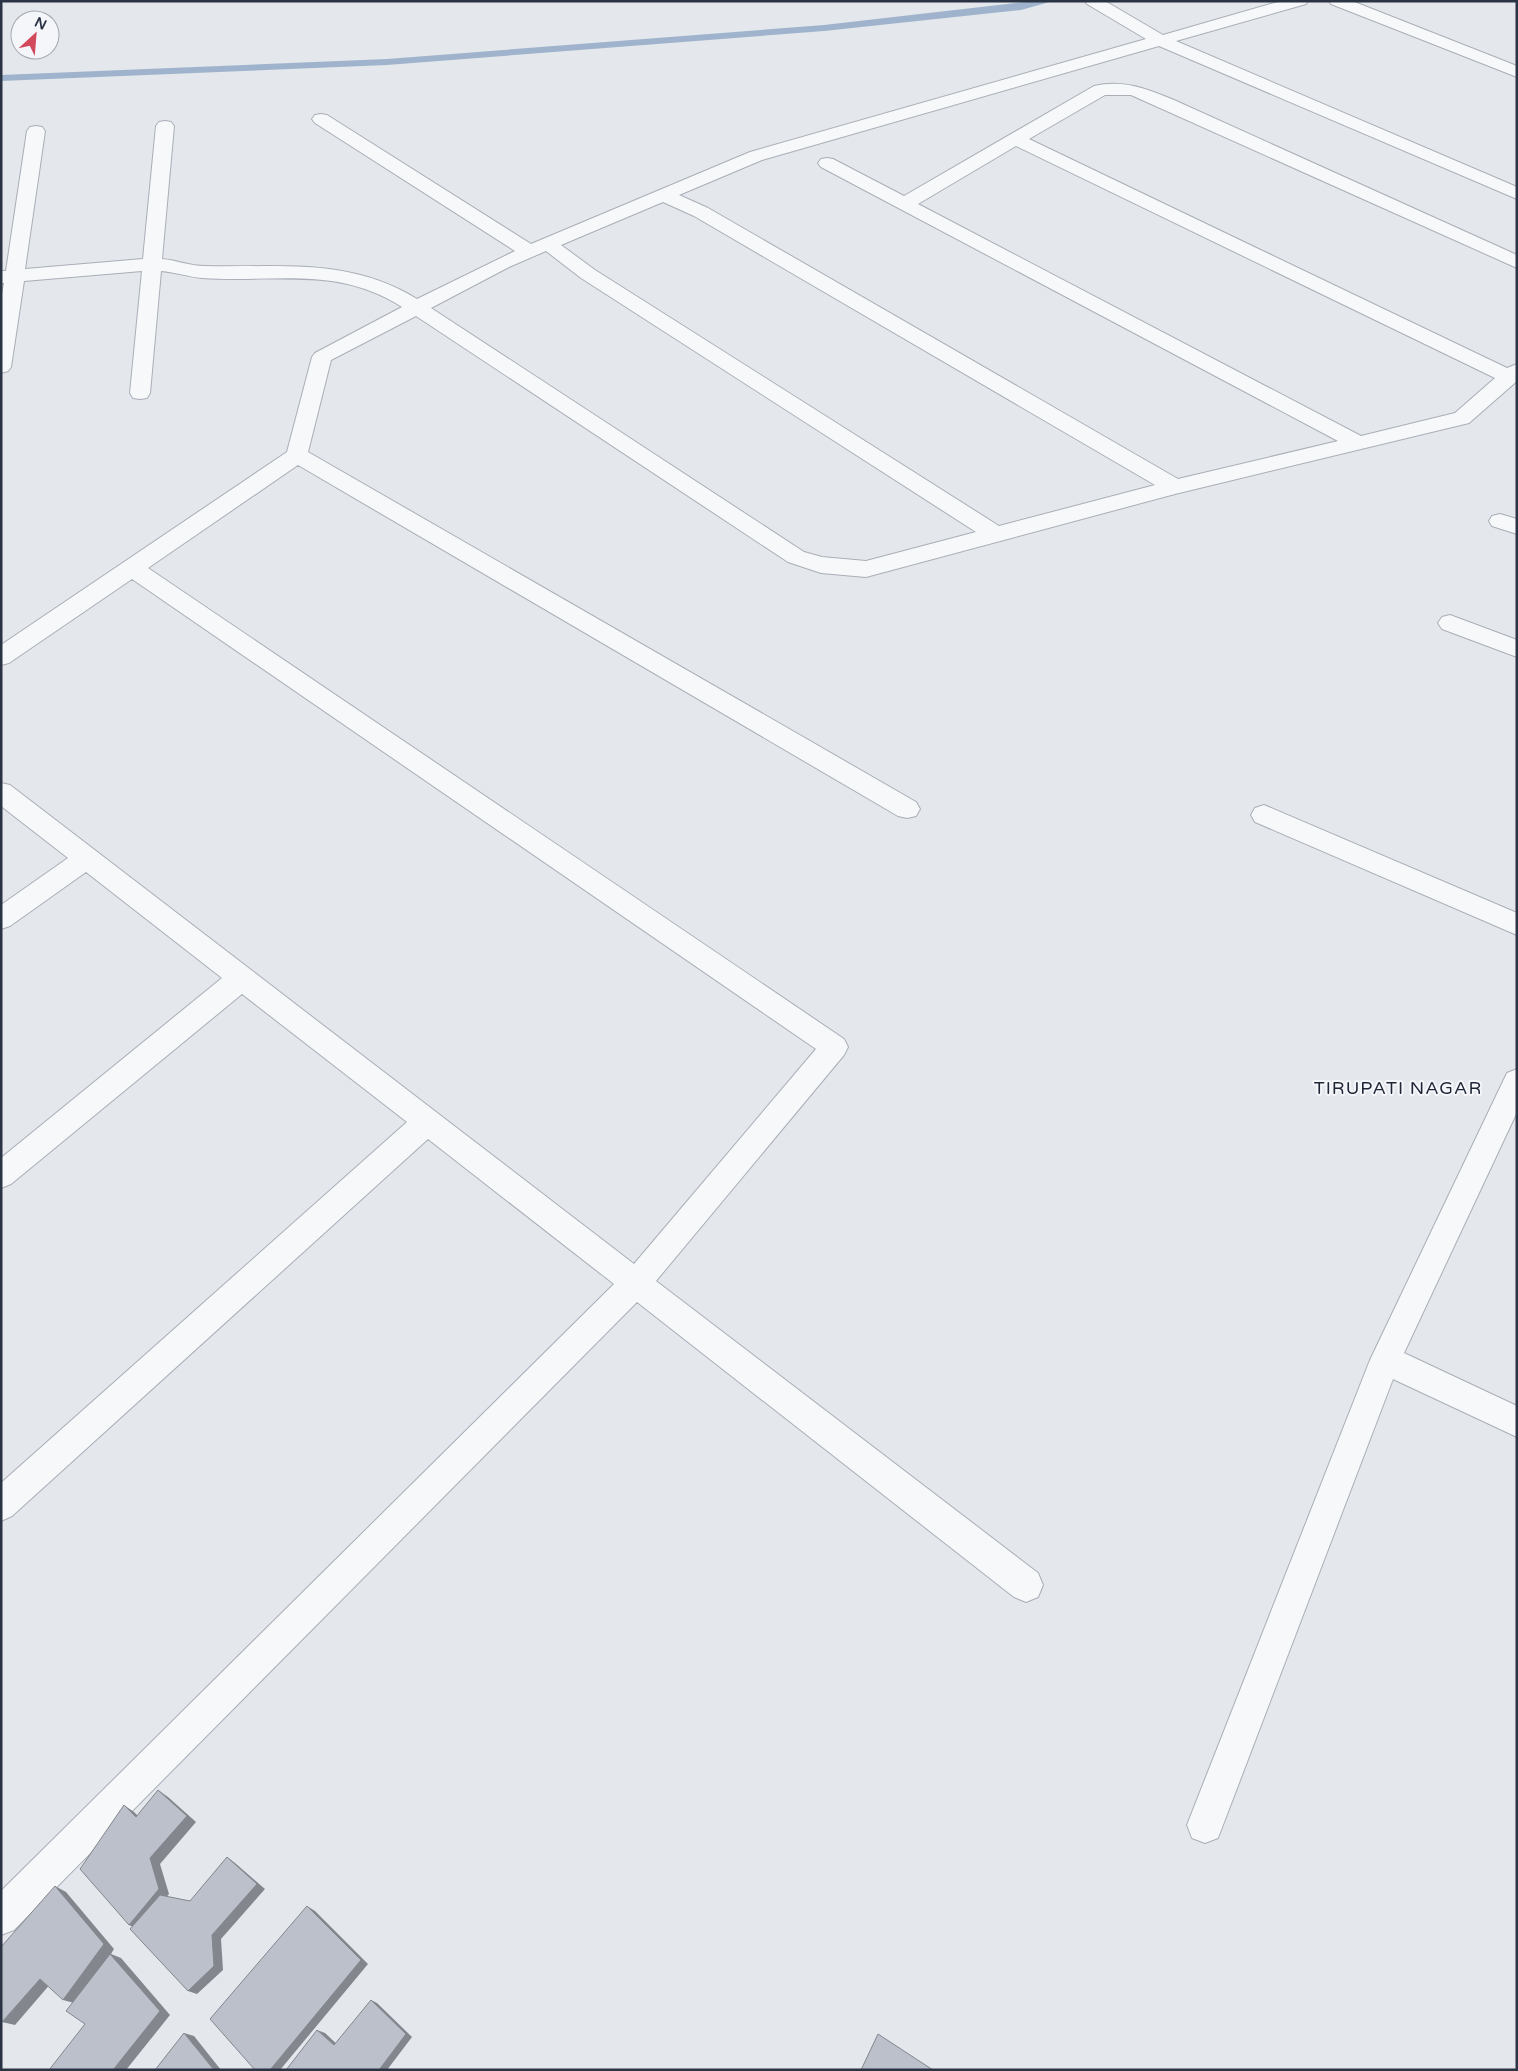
<svg xmlns="http://www.w3.org/2000/svg" width="1518" height="2071" font-family="'Varela Round',sans-serif">
<rect width="100%" height="100%" fill="#e4e7ec"/>
<g fill="none" stroke-linecap="round" stroke-linejoin="round">
<!-- stream -->
<path fill="#9fb4cc" fill-rule="evenodd" d="M1034,1H1053L1021,10L824,31L387,65L1,81V75L387,59L824,25Z"/>
<defs>
<path id="minor" d="M1085,1H1105L1163,35L1281,1H1308L1306,4L1176,41L1517,187V199L1159,46L762,160L679,195L708,208L1178,479L1338,441L821,167L818,163L821,159L827,158L833,159L904,196L1094,86C1123,79 1148,89 1174,100L1517,255V268L1131,95H1105L1029,139L1507,368L1517,364V381L1469,423L1175,494L866,577L821,573L788,562L416,316L331,360L308,452L916,802L920,809L916,816L907,818L898,816L298,465L148,568L844,1039L848,1047L844,1055L656,1281L1038,1573L1043,1585L1038,1597L1026,1602L1014,1597L637,1302L14,1930L1,1935V1891L614,1284L428,1139L12,1516L1,1521V1483L407,1122L242,994L11,1184L1,1188V1158L222,978L86,872L10,926L1,929V905L68,858L1,806V783L10,785L634,1264L816,1049L132,579L9,663L1,665V645L287,452L312,357L315,353L402,307C336,265 275,283 202,278C189,277 175,272 161,271L150,393L147,398L140,399L133,398L130,393L142,271L24,281L11,367L8,371L1,373V299L4,283H1V271H6L27,131L30,127L36,126L42,127L45,131L25,269L143,259L156,126L159,122L165,121L171,122L174,126L162,259C176,260 190,266 204,266C280,268 349,257 417,299L515,251L315,123L312,119L315,115L321,114L327,115L531,244L750,152L1146,39L1087,4ZM1016,146L1495,378L1455,413L1361,436L918,204ZM663,202L694,216L1155,485L999,526L595,270L561,245ZM546,251L581,278L976,532L866,561L822,557L804,552L431,308L509,267Z
M1329,1H1352L1517,66V77L1331,4Z
M1500,514L1517,519V534L1492,526L1489,521L1492,516Z
M1450,615L1517,640V657L1442,629L1438,623L1442,617Z
M1264,805L1517,913V935L1255,822L1251,815L1255,808Z
M1517,1069V1112L1404,1353L1517,1406V1437L1393,1379L1223,1825L1218,1838L1205,1843L1192,1838L1187,1825L1370,1360L1507,1073Z"/>
</defs>
<!-- minor casing -->
<use href="#minor" stroke="#a9aeb7" stroke-width="2"/>
<!-- minor -->
<use href="#minor" fill="#f7f8fa" fill-rule="evenodd"/>
</g>
<!-- shaded-wall -->
<path fill="#83868d" d="M158,1790L168,1797L196,1822L160,1864L169,1894L139,1930L129,1925Z
M124,1805L134,1812L145,1823L136,1817Z
M227,1857L235,1863L265,1889L221,1939L223,1970L197,1994L188,1991L212,1935Z
M55,1886L66,1892L114,1949L111,1954L121,1958L170,2015L126,2070H113L74,2003L63,2000Z
M307,1906L315,1911L368,1964L280,2070H270Z
M40,1979L52,1982L15,2025L2,2022Z
M371,2000L377,2003L412,2037L387,2070H379Z
M317,2030L325,2033L341,2048L334,2045Z
M184,2033L194,2036L221,2070H214Z"/>
<!-- building -->
<path fill="#bbc0ca" stroke="#83868d" d="M158,1790L187,1816L150,1858L159,1889L129,1925L80,1869L124,1805L136,1817Z
M227,1857L257,1884L212,1935L214,1966L188,1991L130,1929L160,1895L190,1901Z
M55,1886L104,1944L63,2000L40,1979L2,2022L1,2021V1947Z
M307,1906L361,1960L270,2070H255L210,2019Z
M110,1954L160,2011L113,2070H49L85,2024L66,2011Z
M371,2000L406,2034L379,2070H286L317,2030L334,2045Z
M184,2033L214,2070H155Z
M878,2034L933,2070H861Z"/>
<g text-anchor="middle" dominant-baseline="central" stroke-width="4" stroke-linejoin="round" paint-order="stroke">
<!-- quarter labels -->
<g font-size="18" letter-spacing="1" fill="#1d2536" stroke="#f4f6f9">
<text x="1398" y="1088">TIRUPATI NAGAR</text>
</g>
</g>
<!-- border -->
<rect width="1518" height="2071" fill="none" stroke="#2b3445" stroke-width="5"/>
<!-- north arrow -->
<g transform="translate(35 35) rotate(26)"><circle r="24" fill="#f4f6f9" stroke="#a4a8b1"/>
<path d="M0-4L9 19L0 12L-9 19Z" fill="#d1495b"/>
<text y="-8" font-size="14" font-weight="bold" text-anchor="middle" fill="#2b3445">N</text>
</g>
</svg>
